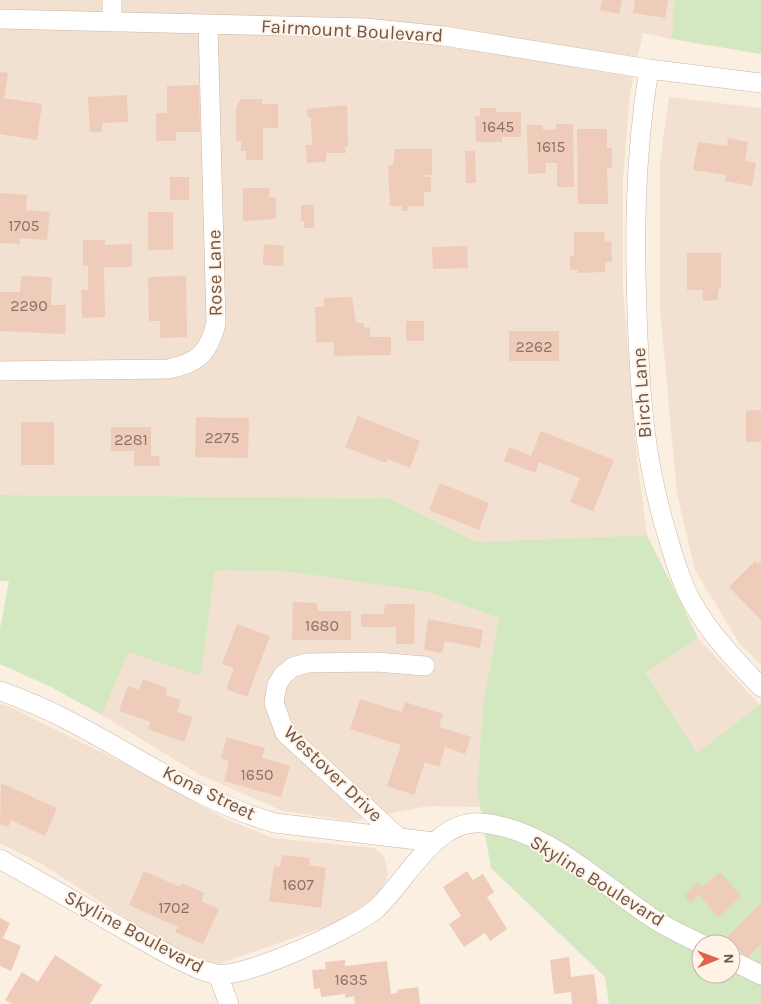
<svg xmlns="http://www.w3.org/2000/svg" width="761" height="1004" font-family="Karla,sans-serif">
<rect width="100%" height="100%" fill="#fbefe1"/>
<!-- residential -->
<path fill="#f2e0d0" d="M0,0H674L672,39L643,33L630,93L623,178V289L637,459L647,535L476,542L389,498L0,495Z
M669,97L761,108V665L739,643L695,570L677,494L660,308V162Z
M215,570L292,572L428,592L499,618L483,704L477,791L480,807L428,806L351,821L283,811L198,774L102,715L128,651L201,676Z
M698,638L760,705L697,753L646,671Z
M0,704L10,707L129,766L226,819L273,838L374,848L384,856L388,874L382,891L347,919L219,964L188,958L40,863L0,843Z"/>
<!-- green -->
<path fill="#d3e7c1" fill-rule="evenodd" d="M674,0H761V54L672,39Z
M0,495L389,498L476,542L647,535L698,638L646,672L697,753L761,704V1004H609L605,977L491,868L477,791L483,704L499,618L428,592L292,572L215,570L201,676L128,652L102,715L51,687L0,664V629L9,581H0ZM701,944H731V974H701Z"/>
<!-- building -->
<path fill="#efcbba" d="M602,0H622L619,14L600,10Z
M635,0H668L665,18L633,13Z
M0,72L8,73L4,98L42,104L37,140L0,134Z
M199,85L200,132H176V141H156V113H167V86Z
M127,95L128,122L102,123V132H90L88,97Z
M241,99H262V104H278V128H263V160H246V151H241V141H236V107Z
M347,105L348,146H345L346,153H326V162L307,163L306,145H312L311,118H308L307,109Z
M480,108H496V112H521V137H502V142H476L475,116H480Z
M556,124H573L574,187H557V163H546V173L528,174L527,125H543V130L556,129Z
M577,129H607V148H612V168H607L608,204H578Z
M728,138L748,142L745,161L756,163L752,186L725,181L726,175L693,170L698,142L727,146Z
M395,149H432V175H425V177H431V192H424V206H408V211H402V206H390L388,165H393Z
M465,151H475L476,183H466Z
M170,177H189V200H170Z
M243,188H270L269,197H276V219L243,221Z
M0,193L27,195L26,210L50,212L47,240L20,238V244L0,243Z
M301,205H314V228H304V221H301Z
M148,212H173V250H148Z
M574,232H604L605,241H611L612,262H605V272L578,273V270H570V256H574Z
M83,240H105V245L132,244V267H104L105,317L82,318L81,290H88V266H83Z
M264,244L284,246L283,266L263,265Z
M467,246L468,268L433,269L432,247Z
M687,253H721V289H718V300L703,301V290H687Z
M21,276L52,277L51,305H66L65,334L0,331V292H20Z
M186,276L187,337L160,338V321H149L148,277Z
M352,297L356,323H364V328L370,327V337H391V355L334,356V342L316,343L315,307H324V298Z
M406,321H424V341H406Z
M509,331H559V361H509Z
M761,410V442H746V411Z
M358,416L420,441L410,468L388,459L386,463L345,447Z
M196,417L249,418L248,458L195,457Z
M21,422H54V465H21Z
M111,427H151V456H159L160,466H134V451H111Z
M541,431L614,460L593,511L570,502L580,478L539,462L535,473L504,461L509,447L531,456Z
M440,483L489,503L479,530L429,510Z
M755,561L758,564L761,562V620L729,587Z
M293,602L317,603L318,611H351V640H292Z
M385,604H415L414,644H396V627H361V614H384Z
M428,619L483,630L480,648L445,641L442,653L424,650Z
M237,624L270,636L247,697L226,689L234,668L222,664Z
M143,679L167,688L165,695L181,700L177,712L193,717L184,742L148,729L151,722L119,711L128,686L139,690Z
M360,699L402,712L405,702L443,714L439,727L471,737L465,754L445,747L439,767L425,762L414,795L387,786L401,745L350,729Z
M227,737L265,748L262,758L290,766L281,797L224,781L229,761L221,758Z
M1,783L57,808L45,836L11,820L8,827L0,824Z
M282,855L310,858L309,865L326,868L321,908L269,901L274,866L280,867Z
M144,871L180,887L182,883L204,893L201,901L219,909L203,944L175,932L178,927L129,905Z
M467,871L473,880L483,874L494,892L487,897L507,929L490,941L485,933L464,947L449,924L461,916L443,887Z
M720,872L741,896L718,917L699,895L691,903L684,895L698,883L702,887Z
M761,903V944L747,958L727,938Z
M0,918L10,923L3,938L21,946L11,971L0,966Z
M55,955L102,985L90,1004H12L5,1000L22,972L38,982Z
M569,957L571,977L594,974L598,1004H572L571,992L554,994L550,960Z
M345,960V966L387,961L391,994L397,993V990L418,987L420,1004H355L354,996L346,998L345,994L321,997L320,988L314,989L312,970L326,969L325,962Z"/>
<g fill="none" stroke-linecap="round" stroke-linejoin="round">
<defs>
<path id="street" d="M112,0V22
M0,19L366,28L444,36L649,69L761,83
M649,69C634,160 634,244 638,337C641,407 646,463 666,531C673,555 680,580 692,602C710,634 736,661 761,687
M0,371L168,369C198,363 209,353 216,323L208,24
M0,691C98,724 178,796 275,823L434,842
M397,836L285,733L274,703L277,685L283,675L293,667L307,663L376,662L425,666
M0,859L171,956C186,963 201,972 217,974C244,979 354,928 376,909C406,882 435,819 481,823C544,828 597,881 648,915C664,927 684,935 701,944
M731,960L761,975
M218,975L229,1004"/>
</defs>
<!-- street casing -->
<use href="#street" stroke="#cab6a8" stroke-width="20"/>
<!-- street -->
<use href="#street" stroke="#fff" stroke-width="19"/>
</g>
<g text-anchor="middle" dominant-baseline="central" stroke-width="4" stroke-linejoin="round" paint-order="stroke">
<!-- number labels -->
<g font-size="16" fill="#907265">
<text x="498" y="126">1645</text>
<text x="551" y="146">1615</text>
<text x="24" y="225">1705</text>
<text x="29" y="305">2290</text>
<text x="534" y="346">2262</text>
<text x="222" y="437">2275</text>
<text x="131" y="439">2281</text>
<text x="322" y="625">1680</text>
<text x="257" y="774">1650</text>
<text x="298" y="884">1607</text>
<text x="174" y="907">1702</text>
<text x="351" y="979">1635</text>
</g>
<!-- street labels -->
<g font-size="19" fill="#705549" stroke="#fef3e6">
<text transform="translate(352 31) rotate(3)">Fairmount Boulevard</text>
<text transform="translate(215 273) rotate(-91)">Rose Lane</text>
<text transform="translate(642 393) rotate(-94)">Birch Lane</text>
<text transform="translate(333 774) rotate(44)">Westover Drive</text>
<text transform="translate(209 793) rotate(26)">Kona Street</text>
<text transform="translate(597 881) rotate(32)">Skyline Boulevard</text>
<text transform="translate(134 932) rotate(28)">Skyline Boulevard</text>
</g>
</g>
<!-- north arrow -->
<g transform="translate(716 959) rotate(89)"><circle r="24" fill="#fef3e6" stroke="#c5b4a7"/>
<path d="M0-4L9 19L0 12L-9 19Z" fill="#df634b"/>
<text y="-8" font-size="14" font-weight="bold" text-anchor="middle" fill="#705549">N</text>
</g>
</svg>
